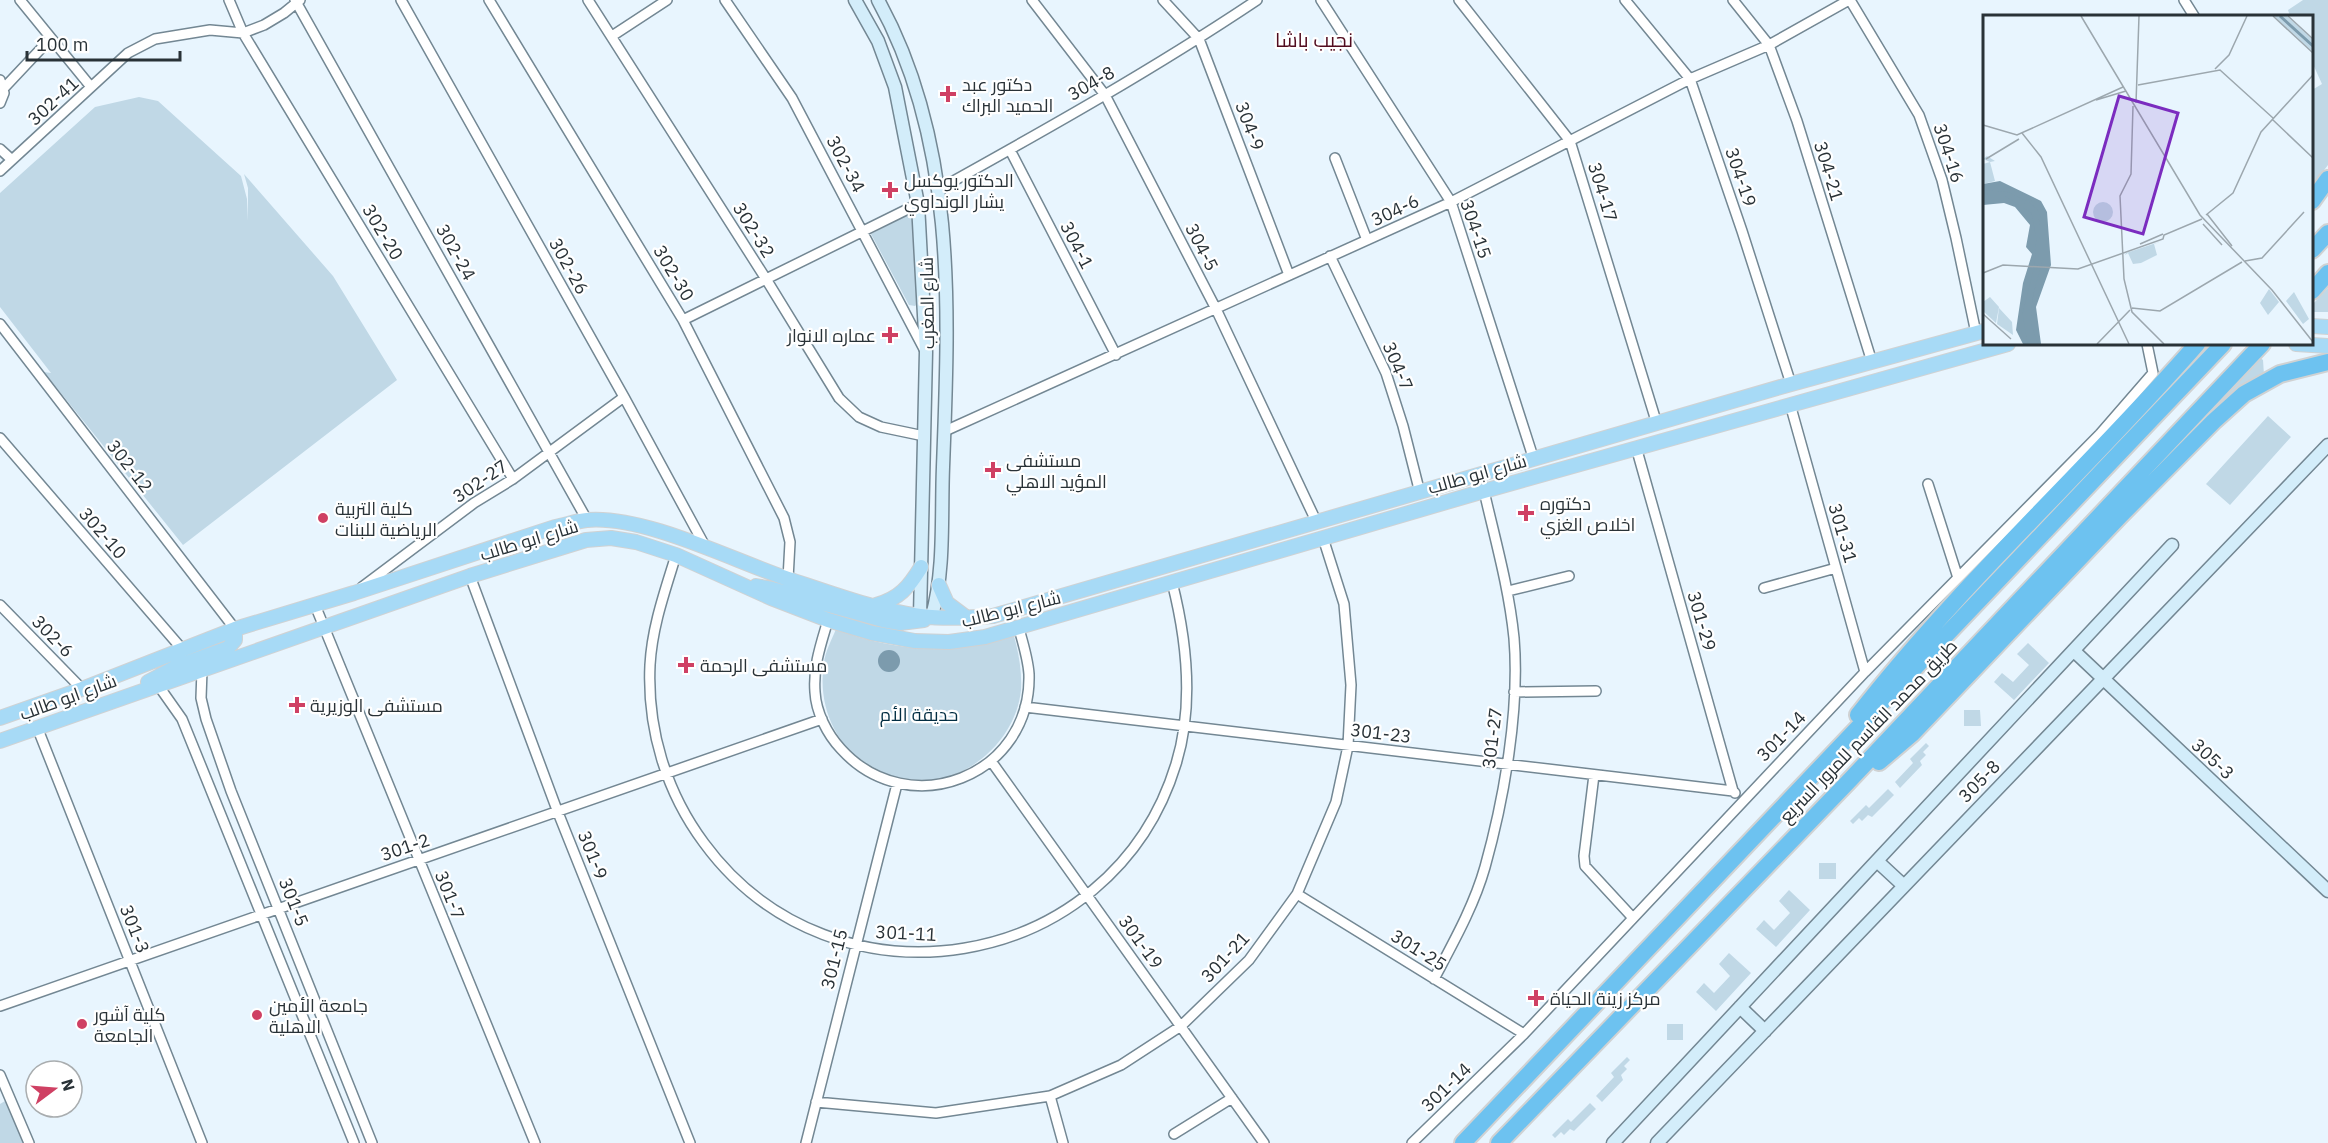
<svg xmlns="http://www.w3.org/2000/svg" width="2328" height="1143" font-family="'IBM Plex Sans',Cairo,sans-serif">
<rect width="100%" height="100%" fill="#e8f5fe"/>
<!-- green -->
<path fill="#c0d8e6" d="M2303,0H2328V165L2312,186V90L2322,84L2312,62V16H2290L2288,10Z
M139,97L158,101L241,176L247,199L248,221V188L244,174L333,276L397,380L183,545L44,372L51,373L0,307V193L95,107Z
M913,212L917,304L915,306L909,305L871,234Z
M2328,288V312H2312V305Z
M2259,357L2263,360L2264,375L2140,484Z
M2268,416L2291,437L2230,505L2206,484Z
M836,629C871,643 912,651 950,648C972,646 993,640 1014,636C1019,654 1022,672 1021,690C1016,739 970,781 921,781C857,780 814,725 824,663C825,652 832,639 836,629Z
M2028,643L2049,663L2014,700L1994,682L2002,673L2013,682L2029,665L2017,654Z
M1964,710H1980L1981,726H1964Z
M1926,743L1929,746L1923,752L1926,755L1920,761L1922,765L1900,788L1895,782L1913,763L1910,759Z
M1888,789L1894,795L1872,817L1868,815L1862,821L1859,818L1853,824L1850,821L1866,805L1869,808Z
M1819,863H1836V879H1819Z
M1789,890L1810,910L1776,947L1756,929L1764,920L1774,930L1790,913L1779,901Z
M1729,953L1751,973L1716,1011L1696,992L1704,983L1714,993L1730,976L1719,964Z
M1667,1024H1683V1040H1667Z
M1627,1057L1630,1060L1624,1066L1627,1069L1621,1075L1623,1080L1602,1102L1596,1096L1614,1077L1611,1073Z
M10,1098L29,1143H0V1104Z
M1590,1103L1596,1109L1574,1131L1570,1129L1564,1135L1561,1132L1555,1138L1552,1135L1568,1119L1571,1122Z"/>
<!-- water -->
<path fill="#7c9bad" d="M878 661a11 11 0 1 1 22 0a11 11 0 1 1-22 0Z"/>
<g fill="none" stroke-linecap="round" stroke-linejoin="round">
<defs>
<path id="street" d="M20,0L91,87
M229,0L243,33L513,479
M295,0L587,520
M401,0L624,397L706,548
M489,0L683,320L784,518L790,542L788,579
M588,0L766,279L839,398L859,417L881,427L924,436
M725,0L792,98L924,349
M1032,0L1105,95L1216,309L1317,523
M1163,0L1199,39L1289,275
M1321,0L1451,202L1534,460
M1459,0L1570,141L1657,424
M1625,0L1690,79L1742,231L1791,384
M1733,0L1769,45L1797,121L1872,362
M1850,0L1919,115L1942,180L1956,238L1976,333
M2184,0L2194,16
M612,36L667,0
M0,80L4,93L0,103
M4,88L51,38
M0,149L12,160
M1010,150L1116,355
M1335,158L1367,240
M0,171L128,53L155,39L210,30L243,33L264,25L284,13L300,0
M939,189C1047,129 1154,69 1257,0
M1330,256L1386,373L1403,426L1420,493
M683,320L918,204
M0,324L235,629
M1790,404L1865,672
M945,431L1451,202L1690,79L1769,45L1849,0
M0,438L182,649
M1636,447L1733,791L1735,793
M1928,484L1958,578
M676,555C665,591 652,627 650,665C647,729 666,792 704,843C833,1019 1112,974 1176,764C1194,706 1187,641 1172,582
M470,576L557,810L690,1143
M362,587L474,503L513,479L624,397
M1764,588L1836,568
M1508,591L1569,576
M0,605L82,689
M315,605L535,1143
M828,620C821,644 813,666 815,692C816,712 827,734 841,749C909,824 1032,776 1029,674C1028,659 1023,643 1019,629
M202,670L201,698L206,719L231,791L372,1143
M158,685L182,719L354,1143
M1514,692L1596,691
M1025,707L1733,791
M37,727L202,1143
M991,761L1264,1143
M1594,775L1584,856L1585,866L1633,918
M1297,894L1524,1034
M1434,979C1453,943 1474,906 1485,867C1504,799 1520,709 1514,638C1509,588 1495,539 1484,491
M0,1006L822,719
M0,1075L29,1143
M1050,1096L1063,1143
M816,1102L936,1113L1050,1096L1121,1065L1181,1026L1249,960L1297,894L1336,802L1348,746L1351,685L1344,604L1323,538
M1174,1134L1232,1098
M806,1143L897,784
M1412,1143L1524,1034L1865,672L2100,434L2153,373L2147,344"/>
<path id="secondary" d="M855,0L878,41L895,87L918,204L926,352L920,616
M878,0C957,143 949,309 943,467C941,516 945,569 932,616
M2074,651L2328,891
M1877,861L1904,886
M1740,1007L1765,1031
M1613,1143L2172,545
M1657,1143L2328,445"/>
<path id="primary" d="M2312,326L2328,327
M2296,344L2328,346
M939,585L947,603L967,618
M756,586L772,589L883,620L900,623L924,620
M876,605C899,599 909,587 921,567
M148,682L178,666L228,648L235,640V629
M0,718L82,689L235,629L354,593L555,527C566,525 576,521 587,520C644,515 732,560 788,579C830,593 876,610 920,616C944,619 969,618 993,616L1791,384L1984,331
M0,741L470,576L586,540L611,538L636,542L676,555L771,598L828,620L872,633L915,641L949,642L985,637L1484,491L2008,344"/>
<path id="highway" d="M2312,201L2328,179
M2312,250L2328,233
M2312,291L2328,273
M1858,715C1961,583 2087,470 2197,344
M1879,762L1912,734L2120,516L2214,421L2244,394L2280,374L2328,362
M1463,1143L2223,344
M1499,1143L1848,782L2262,344"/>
</defs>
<!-- street casing -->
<use href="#street" stroke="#738793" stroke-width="12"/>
<!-- secondary casing -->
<use href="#secondary" stroke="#738793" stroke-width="15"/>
<!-- primary casing -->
<use href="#primary" stroke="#d0d2d3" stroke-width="16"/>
<!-- highway casing -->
<use href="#highway" stroke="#d0d2d3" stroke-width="20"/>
<!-- street -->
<use href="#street" stroke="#fff" stroke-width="9"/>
<!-- secondary -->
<use href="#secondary" stroke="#d3edfa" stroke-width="12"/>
<!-- primary -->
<use href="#primary" stroke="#a7daf6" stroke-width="14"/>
<!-- highway -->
<use href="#highway" stroke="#6dc2f0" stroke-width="16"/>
</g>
<!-- markers -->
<g fill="#cf4063" stroke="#fff" stroke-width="2">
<path d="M945 85h6v6h6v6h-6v6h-6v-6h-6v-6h6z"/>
<path d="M887 181h6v6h6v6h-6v6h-6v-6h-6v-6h6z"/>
<path d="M887 326h6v6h6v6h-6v6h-6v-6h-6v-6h6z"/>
<path d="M990 461h6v6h6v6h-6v6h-6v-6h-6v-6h6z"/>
<path d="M1523 504h6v6h6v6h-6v6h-6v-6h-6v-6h6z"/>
<circle cx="323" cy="518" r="6"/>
<path d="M683 656h6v6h6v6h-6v6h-6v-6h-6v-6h6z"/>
<path d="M294 696h6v6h6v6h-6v6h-6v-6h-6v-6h6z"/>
<path d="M1533 989h6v6h6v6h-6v6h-6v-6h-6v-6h6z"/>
<circle cx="257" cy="1015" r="6"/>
<circle cx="82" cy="1024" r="6"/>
</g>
<g text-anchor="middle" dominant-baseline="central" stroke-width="4.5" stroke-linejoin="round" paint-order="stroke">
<!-- street labels -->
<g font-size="18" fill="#293237" stroke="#fff">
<text transform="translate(1091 83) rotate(-30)">304-8</text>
<text transform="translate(53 101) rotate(-43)">302-41</text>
<text transform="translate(1250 126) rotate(69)">304-9</text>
<text transform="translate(1949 153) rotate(72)">304-16</text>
<text transform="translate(846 164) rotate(62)">302-34</text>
<text transform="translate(1829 171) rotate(73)">304-21</text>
<text transform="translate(1741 177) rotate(71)">304-19</text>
<text transform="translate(1603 192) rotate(73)">304-17</text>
<text transform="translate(1395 210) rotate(-25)">304-6</text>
<text transform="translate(1476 229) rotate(71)">304-15</text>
<text transform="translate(754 230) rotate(58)">302-32</text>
<text transform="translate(383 232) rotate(59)">302-20</text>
<text transform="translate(1077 245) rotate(63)">304-1</text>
<text transform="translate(1202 247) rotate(63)">304-5</text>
<text transform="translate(456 252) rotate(61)">302-24</text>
<text transform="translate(569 266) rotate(61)">302-26</text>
<text transform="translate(674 273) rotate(59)">302-30</text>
<text transform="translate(927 303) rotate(-91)">شارع المغرب</text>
<text transform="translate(1398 366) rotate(67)">304-7</text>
<text transform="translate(130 466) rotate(52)">302-12</text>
<text transform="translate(1477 474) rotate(-16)">شارع ابو طالب</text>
<text transform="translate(480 481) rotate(-34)">302-27</text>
<text transform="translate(103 533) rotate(49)">302-10</text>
<text transform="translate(1843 533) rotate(74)">301-31</text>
<text transform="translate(529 540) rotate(-17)">شارع ابو طالب</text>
<text transform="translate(1011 609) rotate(-14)">شارع ابو طالب</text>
<text transform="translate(1702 621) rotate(74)">301-29</text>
<text transform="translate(53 636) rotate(46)">302-6</text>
<text transform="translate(68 697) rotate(-20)">شارع ابو طالب</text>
<text transform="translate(1868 731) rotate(-46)">طريق محمد القاسم للمرور السريع</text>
<text transform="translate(1381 733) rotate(7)">301-23</text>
<text transform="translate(1781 736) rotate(-46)">301-14</text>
<text transform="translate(1492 738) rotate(-83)">301-27</text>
<text transform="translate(2213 759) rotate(43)">305-3</text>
<text transform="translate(1979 781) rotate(-46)">305-8</text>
<text transform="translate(405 847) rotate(-19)">301-2</text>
<text transform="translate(593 855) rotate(68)">301-9</text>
<text transform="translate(450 895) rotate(68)">301-7</text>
<text transform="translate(294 902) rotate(68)">301-5</text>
<text transform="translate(135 929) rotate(68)">301-3</text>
<text transform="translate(906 933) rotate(3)">301-11</text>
<text transform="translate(1141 942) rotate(54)">301-19</text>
<text transform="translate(1419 950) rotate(32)">301-25</text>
<text transform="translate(1225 957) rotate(-47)">301-21</text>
<text transform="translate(834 959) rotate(-76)">301-15</text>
<text transform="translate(1446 1087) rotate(-44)">301-14</text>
</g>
<!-- poi labels -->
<g font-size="18" fill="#293237" stroke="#fff" text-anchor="start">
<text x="962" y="84">دكتور عبد<tspan x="962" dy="21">الحميد البراك</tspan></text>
<text x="904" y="180">الدكتور يوكسل<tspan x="904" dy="21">يشار الونداوي</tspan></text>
<text x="876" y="335" text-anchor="end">عماره الانوار</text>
<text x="1006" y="460">مستشفى<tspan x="1006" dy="21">المؤيد الاهلي</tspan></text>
<text x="1540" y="503">دكتوره<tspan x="1540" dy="21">اخلاص الغزي</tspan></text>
<text x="335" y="508">كلية التربية<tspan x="335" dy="21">الرياضية للبنات</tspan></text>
<text x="700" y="665">مستشفى الرحمة</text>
<text x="310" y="705">مستشفى الوزيرية</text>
<text x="1550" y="998">مركز زينة الحياة</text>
<text x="269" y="1005">جامعة الأمين<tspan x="269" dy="21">الاهلية</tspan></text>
<text x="94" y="1014">كلية آشور<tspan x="94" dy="21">الجامعة</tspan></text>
</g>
<!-- park labels -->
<g font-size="18" fill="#022e43" stroke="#fff">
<text x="919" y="714">حديقة الأم</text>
</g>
<!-- neighbourhood labels -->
<g font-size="20" fill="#510c1f" stroke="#fff">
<text x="1314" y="39">نجيب باشا</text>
</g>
</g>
<!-- overview -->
<g transform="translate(1983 15)">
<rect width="330" height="330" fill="#e8f5fe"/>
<path d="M291,1H304L330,25V37ZM4,141L12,146L7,147L12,166L0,169V149L7,147L0,144ZM110 197a10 10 0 1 1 20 0a10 10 0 1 1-20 0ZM179,226L171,229L174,240L158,248L150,249L145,238L142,240L143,238ZM286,274L296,287L285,300L277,288ZM311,277L326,304L320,309L303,286ZM7,282L16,292L13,308L0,296V287ZM16,293L29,307L30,320L14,309Z" fill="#c0d8e6"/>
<path d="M17,166L58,186L64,197L68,250L53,292L58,329H40L33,315L40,268L49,239L43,232L47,210L32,192L21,188L0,190V169Z" fill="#7c9bad"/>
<path fill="none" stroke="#7c9bad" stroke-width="3" d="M297,1L330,31M0,177L23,178L43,187L48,185M0,178L23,179L52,196L58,224L55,250M0,180H23L50,197L55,225L53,250M43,187L53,195L58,206V245L47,286L52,292M41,189L51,196L55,207L54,250M51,292L47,296L46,307L53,329M46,329L41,299L52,255M49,329L43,299L53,254M51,329L45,299L54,255"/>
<path fill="none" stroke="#9ca7ae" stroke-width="1.5" d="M98,1L217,200L289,275L330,327M290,1L330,38M305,1L330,24M232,54L246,40L264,1M155,70L237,55L290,103M113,85L143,76M153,88L156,1M150,91L148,159L137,181L141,264L149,297L181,329M290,105L330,143M0,110L34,120L140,72M39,118L58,142L146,329M3,144L36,124M224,199L249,231M223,200L250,178L278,117L330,60M220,209L239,230M157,229L180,219M262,246L279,243L321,197M0,258L20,250L95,254L180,224L181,220L219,204M149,293L177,296L259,247M0,299L28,324M114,329L147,295"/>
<path fill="#7b2cbf" fill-opacity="0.15" stroke="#7b2cbf" stroke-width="3" d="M136,81L195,98L160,219L101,202Z"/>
<rect width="330" height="330" fill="none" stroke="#293237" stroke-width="3"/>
</g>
<!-- north arrow -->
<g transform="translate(54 1089) rotate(74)"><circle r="28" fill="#ffffff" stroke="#a9adaf" stroke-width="1.5"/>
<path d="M0-4.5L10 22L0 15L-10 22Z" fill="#cf4063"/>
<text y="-9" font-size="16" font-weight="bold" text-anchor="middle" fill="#293237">N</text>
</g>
<!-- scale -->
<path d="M27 51v9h153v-9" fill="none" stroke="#293237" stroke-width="3"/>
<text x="36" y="51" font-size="18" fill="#293237" stroke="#ffffff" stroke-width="4.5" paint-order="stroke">100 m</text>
</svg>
